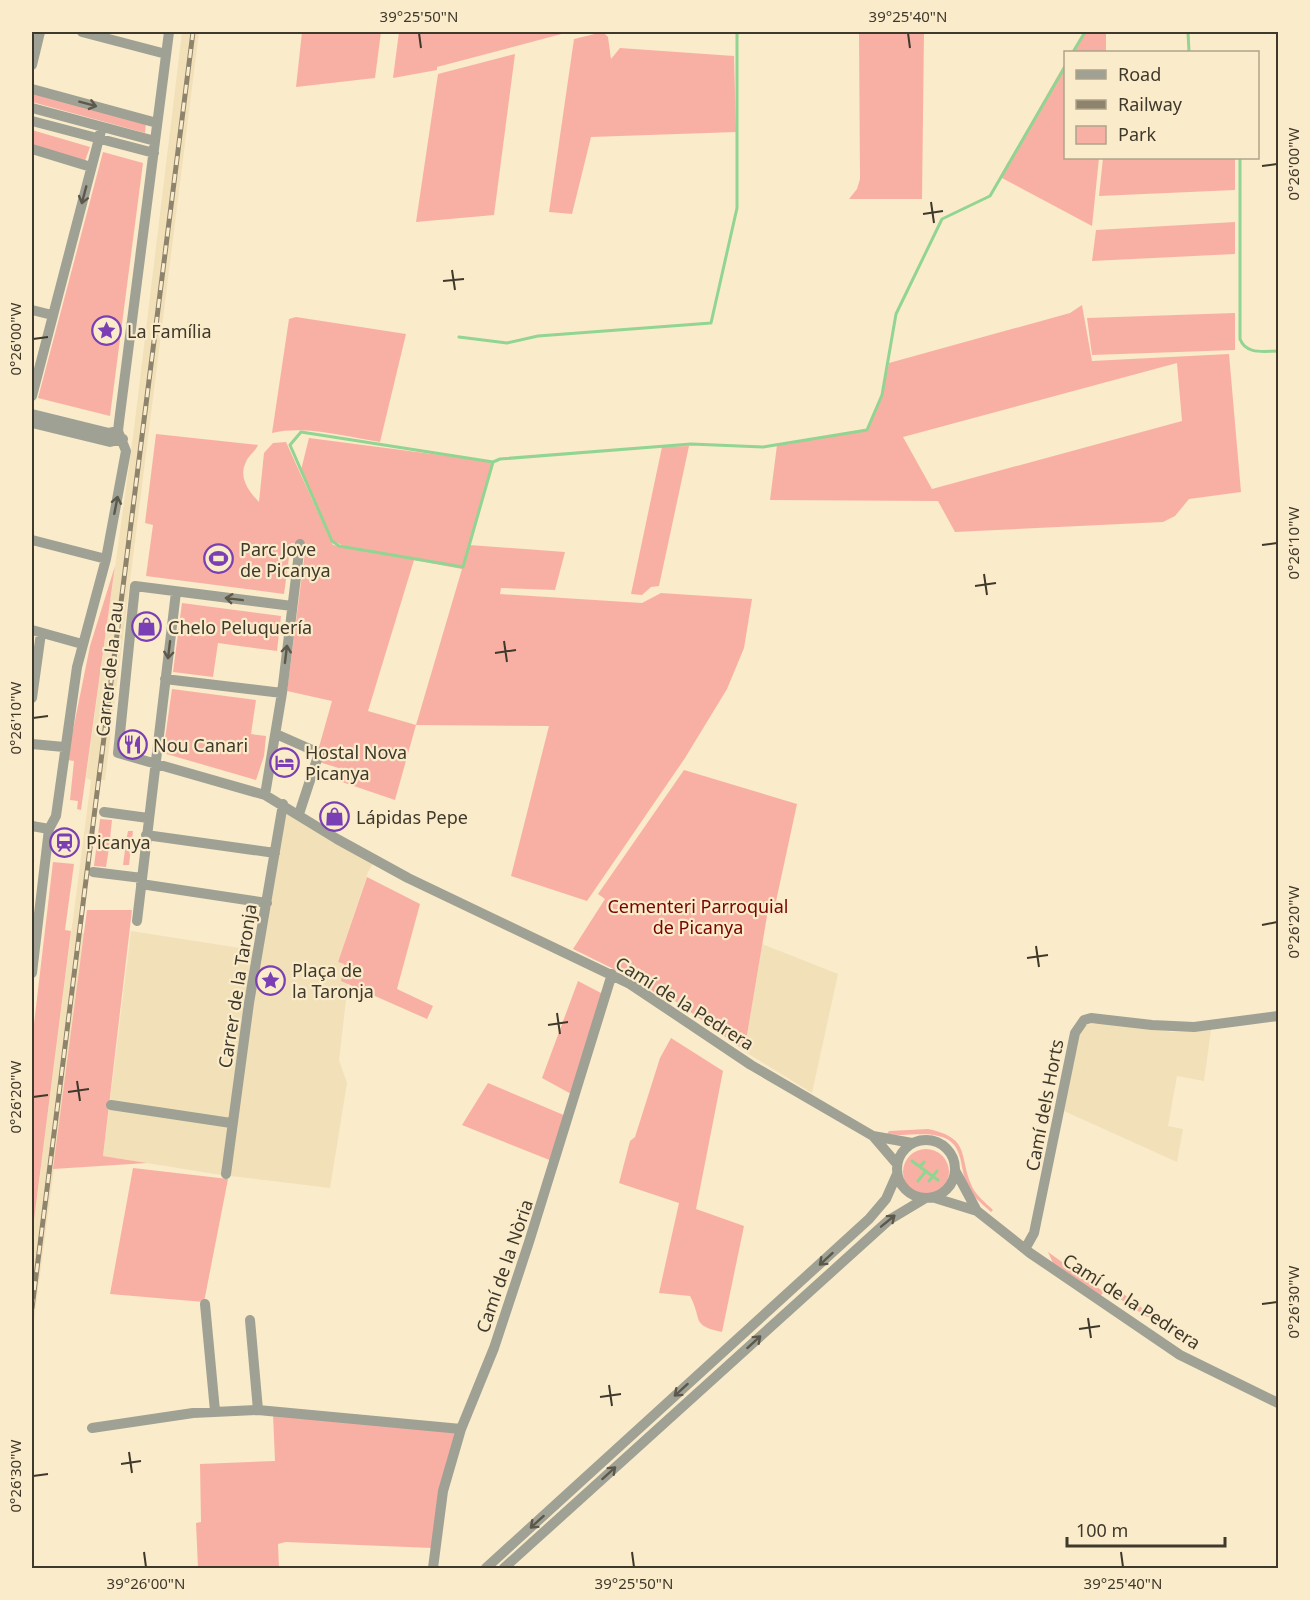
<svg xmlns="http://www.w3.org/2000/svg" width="1310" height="1600" font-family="'Noto Sans',sans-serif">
<rect width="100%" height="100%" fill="#faebca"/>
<!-- built -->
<path fill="#f2e0b8" d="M182,32H199L105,780H101L96,803L80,932L85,933L32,1336V1236L91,780L86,778L133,437Z
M283,804L375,860L368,872L338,962L344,964L348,983L339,1060L347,1083L330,1188L215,1174L103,1156L131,931L259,951Z
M762,944L838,974L812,1093L739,1048L746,1041Z
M1105,1023L1173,1032L1211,1030L1204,1081L1177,1076L1168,1126L1183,1129L1177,1162L1064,1111L1079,1028L1084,1025Z"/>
<!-- green -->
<path fill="#f9b0a4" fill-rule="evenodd" d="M302,32H381L375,78L296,87Z
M399,32H569L437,67V70L393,78Z
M603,32L608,37L611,59L620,48L734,56L736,132L591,137L572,214L549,212L574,39Z
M859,32H924L922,199H849L857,189L860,179Z
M1084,32H1106V52H1072Z
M515,54L494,215L416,222L438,74Z
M1065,63L1066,158H1099L1092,226L1000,177Z
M32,91L146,123L145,133L32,102Z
M32,130L90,147L85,161L32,146Z
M103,152L143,163L110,416L38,398Z
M1103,158H1235V190L1099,196Z
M1235,222V254L1092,261L1096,230Z
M1082,305L1092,361L1229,354L1241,492L1189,499L1175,516L1163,522L955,532L938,501L770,500L777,445L867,430L882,397L889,363L1070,313ZM1177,363L1182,421L932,489L903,437Z
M1235,313V350L1092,355L1087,318Z
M296,317L406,334L380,442C346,437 307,425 272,433L289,319Z
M156,434L258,445C255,452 249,455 246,462C238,477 249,492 259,502L264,453L273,443L286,442L333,545L351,549L333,541L301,470L309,438L494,462L469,545L565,552L555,590L501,588L500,594L642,603L661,593L752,599L744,648L727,689L685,758L587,901L511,876L549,726L416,725L395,800L342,782L345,770L319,762V747L332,701L287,691L306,544L291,543L284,594L146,576L153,525L145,523ZM414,560L462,569L416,725L368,711Z
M689,446L659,586L651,587L642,595L631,594L662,447Z
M115,566L81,810L77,809L78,801L70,800L74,761L67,760L90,646Z
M182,603L281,616L277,651L218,643L213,677L173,672Z
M172,689L256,700L251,734L266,736L264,756L256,780L163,753Z
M684,770L797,804L775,906L769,904L746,1041L741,1048L658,989L655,993L644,984L573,949L605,899L598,894Z
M100,819L112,820L110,839L126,841L128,831H133L129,865H123L125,850L109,848L106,867L94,866Z
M53,862L74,864L65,930L71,931L32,1236V1041Z
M367,877L420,904L397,989L433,1006L427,1019L341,981L344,964L338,962Z
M87,910H132L103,1156L147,1163L53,1169Z
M578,981L603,994L573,1095L542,1078Z
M671,1038L723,1071L696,1209L744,1226L722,1332C690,1325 703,1320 690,1296L659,1293L679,1203L619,1183L630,1141L635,1137L660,1058Z
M488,1083L566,1116L552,1161L462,1125Z
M928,1129C970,1138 959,1154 971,1184C974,1194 986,1203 993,1210L991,1212C981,1203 969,1194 965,1180C960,1162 962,1141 938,1136C922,1132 905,1137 887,1134L889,1131Z
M903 1172a23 23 0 1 1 46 0a23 23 0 1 1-46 0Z
M133,1168L228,1179L204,1302L110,1294Z
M1048,1252L1104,1292L1100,1296L1053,1263Z
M1114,1287L1153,1316L1178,1327L1176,1330L1162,1321L1145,1316L1110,1292Z
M273,1414L457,1433L432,1548L286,1542L278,1544L279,1568H198L196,1523L201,1522L200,1464L275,1461Z"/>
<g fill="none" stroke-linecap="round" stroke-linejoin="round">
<!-- stream -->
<path stroke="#92d491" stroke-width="3" d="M1188,32L1189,52
M1073,52L1085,32
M1240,158V339C1246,355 1264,351 1278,351
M459,337L507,343L538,336L711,323L737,208V32
M493,462L301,432L290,445L332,541L339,546L463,567L493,462L500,459L691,444L763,447L867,430L882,395L896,314L942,219L990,196L1066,65
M912,1161L938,1180
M920,1167L924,1162
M918,1181L926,1171
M929,1181L937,1171"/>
<!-- minor -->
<path stroke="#9ea193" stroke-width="10" d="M82,32L166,54
M32,65L40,32
M32,89L157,123
M32,108L155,141
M32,121L154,153
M32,149L91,167
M32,310L52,315
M32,396L102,127
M32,414L109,433L118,431
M32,423L110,442L123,439
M32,540L106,559
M292,606L135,586L118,753L265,795L337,839L408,878L630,984L751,1065L873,1136L912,1143
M32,630L82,644
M165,679L282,693
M32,698L41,633
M276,734L319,753L299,814
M32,744L64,747
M265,795L282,693L300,544
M104,812L148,818
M32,826L49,829
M146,835L275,853
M93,872L142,878
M141,884L267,903
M137,921L176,592
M32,973L49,829L56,816L77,667L106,559L126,451L118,431L119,422L169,32
M111,1105L231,1123
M873,1136L897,1164
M897 1169a29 29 0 1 1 58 0a29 29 0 1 1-58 0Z
M956,1172L977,1211L1030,1253L1180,1355L1278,1403
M226,1174L249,1003L283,804
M935,1198L977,1211
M1025,1249L1034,1233L1075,1033L1084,1020L1091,1018L1152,1025L1194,1027L1278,1016
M205,1304L215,1411
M250,1320L258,1410
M92,1428L193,1413L258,1410L461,1429
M433,1568L443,1491L461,1429L494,1348L529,1242L612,974
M486,1568L869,1219L886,1199L897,1174
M504,1568L889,1220L924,1199"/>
<defs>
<path id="rail" d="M32,1308L193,32"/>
</defs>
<!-- rail casing -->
<use href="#rail" stroke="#8e846e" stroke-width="5"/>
<!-- rail -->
<use href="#rail" stroke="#faebca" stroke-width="3" stroke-dasharray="9" stroke-linecap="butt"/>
</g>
<!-- one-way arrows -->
<defs><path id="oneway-shaft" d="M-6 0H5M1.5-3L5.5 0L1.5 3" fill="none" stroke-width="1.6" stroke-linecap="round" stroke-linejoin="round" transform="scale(1.5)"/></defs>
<g stroke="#5c584b">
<use href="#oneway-shaft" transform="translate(88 104) rotate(15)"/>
<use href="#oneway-shaft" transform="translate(84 195) rotate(105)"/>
<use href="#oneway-shaft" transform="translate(116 505) rotate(-79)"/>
<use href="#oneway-shaft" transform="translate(234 599) rotate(-173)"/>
<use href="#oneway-shaft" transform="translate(169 650) rotate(97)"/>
<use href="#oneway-shaft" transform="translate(286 654) rotate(-83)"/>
<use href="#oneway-shaft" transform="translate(888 1221) rotate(-39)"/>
<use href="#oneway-shaft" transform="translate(826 1259) rotate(138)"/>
<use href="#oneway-shaft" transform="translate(754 1342) rotate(-42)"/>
<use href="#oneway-shaft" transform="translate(681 1390) rotate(138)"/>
<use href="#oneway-shaft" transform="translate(609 1473) rotate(-42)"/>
<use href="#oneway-shaft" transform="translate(537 1522) rotate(138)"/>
</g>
<!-- ticks -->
<path fill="none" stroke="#3f392c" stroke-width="2" d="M419,33L421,48M908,33L910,48M1262,166L1277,164M931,202L934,223M923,214L943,211M452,270L455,290M443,281L464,279M33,339L48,337M1262,545L1277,543M984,574L987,595M975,586L996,583M504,641L507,662M495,653L516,650M33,718L48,716M1262,925L1277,922M1036,946L1039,967M1027,958L1048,955M557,1013L560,1034M548,1025L568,1022M77,1081L80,1101M68,1092L89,1089M33,1097L48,1095M1262,1304L1277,1302M1088,1318L1091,1338M1079,1329L1100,1326M609,1385L612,1406M600,1397L621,1394M129,1452L132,1473M121,1464L141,1461M33,1476L48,1474M144,1552L146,1567M632,1552L634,1567M1121,1552L1123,1567"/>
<!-- icons -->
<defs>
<symbol id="sight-ring" viewBox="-11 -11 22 22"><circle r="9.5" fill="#faebca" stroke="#7b3fb5" stroke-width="1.5"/><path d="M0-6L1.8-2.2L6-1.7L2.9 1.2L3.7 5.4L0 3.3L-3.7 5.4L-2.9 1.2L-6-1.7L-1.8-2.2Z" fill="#7b3fb5"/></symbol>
<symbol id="stadium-ring" viewBox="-11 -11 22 22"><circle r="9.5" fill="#faebca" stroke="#7b3fb5" stroke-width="1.5"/><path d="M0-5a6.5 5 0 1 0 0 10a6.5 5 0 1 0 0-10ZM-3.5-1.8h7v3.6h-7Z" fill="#7b3fb5"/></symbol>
<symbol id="shop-ring" viewBox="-11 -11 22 22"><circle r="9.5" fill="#faebca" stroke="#7b3fb5" stroke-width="1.5"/><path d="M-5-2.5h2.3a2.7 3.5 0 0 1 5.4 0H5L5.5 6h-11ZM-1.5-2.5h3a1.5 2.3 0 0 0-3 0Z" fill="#7b3fb5"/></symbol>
<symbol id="restaurant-ring" viewBox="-11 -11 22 22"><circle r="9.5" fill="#faebca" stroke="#7b3fb5" stroke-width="1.5"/><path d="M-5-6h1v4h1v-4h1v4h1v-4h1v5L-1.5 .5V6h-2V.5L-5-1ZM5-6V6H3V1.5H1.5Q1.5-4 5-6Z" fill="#7b3fb5"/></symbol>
<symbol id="hotel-ring" viewBox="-11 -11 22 22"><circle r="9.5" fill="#faebca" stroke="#7b3fb5" stroke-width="1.5"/><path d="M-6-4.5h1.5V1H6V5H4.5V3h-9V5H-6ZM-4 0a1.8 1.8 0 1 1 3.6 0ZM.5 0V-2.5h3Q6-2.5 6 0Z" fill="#7b3fb5"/></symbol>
<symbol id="station-ring" viewBox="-11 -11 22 22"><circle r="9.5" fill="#faebca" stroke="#7b3fb5" stroke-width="1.5"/><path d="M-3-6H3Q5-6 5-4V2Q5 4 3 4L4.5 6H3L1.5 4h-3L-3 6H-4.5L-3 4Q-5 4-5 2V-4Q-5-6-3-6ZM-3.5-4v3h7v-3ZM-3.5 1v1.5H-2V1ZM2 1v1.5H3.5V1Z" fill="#7b3fb5"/></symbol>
</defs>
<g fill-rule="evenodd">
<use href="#sight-ring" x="90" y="314" width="33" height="33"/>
<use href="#stadium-ring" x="202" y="542" width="33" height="33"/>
<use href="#shop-ring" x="130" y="610" width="33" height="33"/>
<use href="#restaurant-ring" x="116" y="728" width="33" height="33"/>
<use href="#hotel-ring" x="268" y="746" width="33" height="33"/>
<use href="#shop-ring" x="318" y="800" width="33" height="33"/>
<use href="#station-ring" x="48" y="826" width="33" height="33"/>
<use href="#sight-ring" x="254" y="964" width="33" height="33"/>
</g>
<g text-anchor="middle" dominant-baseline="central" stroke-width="4.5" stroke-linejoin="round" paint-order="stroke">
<!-- poi labels -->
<g font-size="18" fill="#3f392c" stroke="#faebca" text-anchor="start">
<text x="127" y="331">La Família</text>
<text x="240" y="549">Parc Jove<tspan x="240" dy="21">de Picanya</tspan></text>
<text x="168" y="627">Chelo Peluquería</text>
<text x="153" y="745">Nou Canari</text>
<text x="305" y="752">Hostal Nova<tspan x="305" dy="21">Picanya</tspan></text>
<text x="356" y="817">Lápidas Pepe</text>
<text x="86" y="842">Picanya</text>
<text x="292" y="970">Plaça de<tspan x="292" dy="21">la Taronja</tspan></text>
</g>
<!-- street labels -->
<g font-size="18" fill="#3f392c" stroke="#faebca">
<text transform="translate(109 669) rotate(-84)">Carrer de la Pau</text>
<text transform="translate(237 986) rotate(-81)">Carrer de la Taronja</text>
<text transform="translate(685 1003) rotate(32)">Camí de la Pedrera</text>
<text transform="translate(1044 1105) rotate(-79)">Camí dels Horts</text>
<text transform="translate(504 1266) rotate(-71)">Camí de la Nòria</text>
<text transform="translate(1132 1301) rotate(33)">Camí de la Pedrera</text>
</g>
<!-- park labels -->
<g font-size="18" fill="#770401" stroke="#faebca">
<text x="698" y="906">Cementeri Parroquial<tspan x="698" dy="21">de Picanya</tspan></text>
</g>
</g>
<!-- border -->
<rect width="1310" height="1600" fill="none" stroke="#faebca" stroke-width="66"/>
<!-- legend -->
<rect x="1064" y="51" width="195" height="108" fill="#faebca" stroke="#afa48b" stroke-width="1.5"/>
<rect x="1076" y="70" width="30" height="9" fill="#9ea193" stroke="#afa48b" stroke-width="1.5"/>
<text x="1118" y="81" font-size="18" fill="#3f392c">Road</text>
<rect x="1076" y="100" width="30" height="9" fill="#8e846e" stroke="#afa48b" stroke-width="1.5"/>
<text x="1118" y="111" font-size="18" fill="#3f392c">Railway</text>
<rect x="1076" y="126" width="30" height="18" fill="#f9b0a4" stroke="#afa48b" stroke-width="1.5"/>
<text x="1118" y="141" font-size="18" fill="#3f392c">Park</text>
<!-- scale -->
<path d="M1067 1537v9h158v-9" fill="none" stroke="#3f392c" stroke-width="3"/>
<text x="1076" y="1537" font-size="18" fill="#3f392c" stroke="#faebca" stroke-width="4.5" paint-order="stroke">100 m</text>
<rect x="33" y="33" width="1244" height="1534" fill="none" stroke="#3f392c" stroke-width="2"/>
<g font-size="15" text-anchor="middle" fill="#3f392c">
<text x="419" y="22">39°25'50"N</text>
<text x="908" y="22">39°25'40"N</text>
<text transform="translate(1294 164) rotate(-90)" y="5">0°26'00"W</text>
<text transform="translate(16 339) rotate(-90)" y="5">0°26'00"W</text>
<text transform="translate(1294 543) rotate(-90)" y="5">0°26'10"W</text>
<text transform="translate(16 718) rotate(-90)" y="5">0°26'10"W</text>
<text transform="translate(1294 922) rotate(-90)" y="5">0°26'20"W</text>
<text transform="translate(16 1097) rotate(-90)" y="5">0°26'20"W</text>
<text transform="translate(1294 1302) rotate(-90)" y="5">0°26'30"W</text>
<text transform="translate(16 1476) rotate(-90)" y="5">0°26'30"W</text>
<text x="146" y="1589">39°26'00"N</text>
<text x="634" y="1589">39°25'50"N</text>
<text x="1123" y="1589">39°25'40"N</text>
</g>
</svg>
